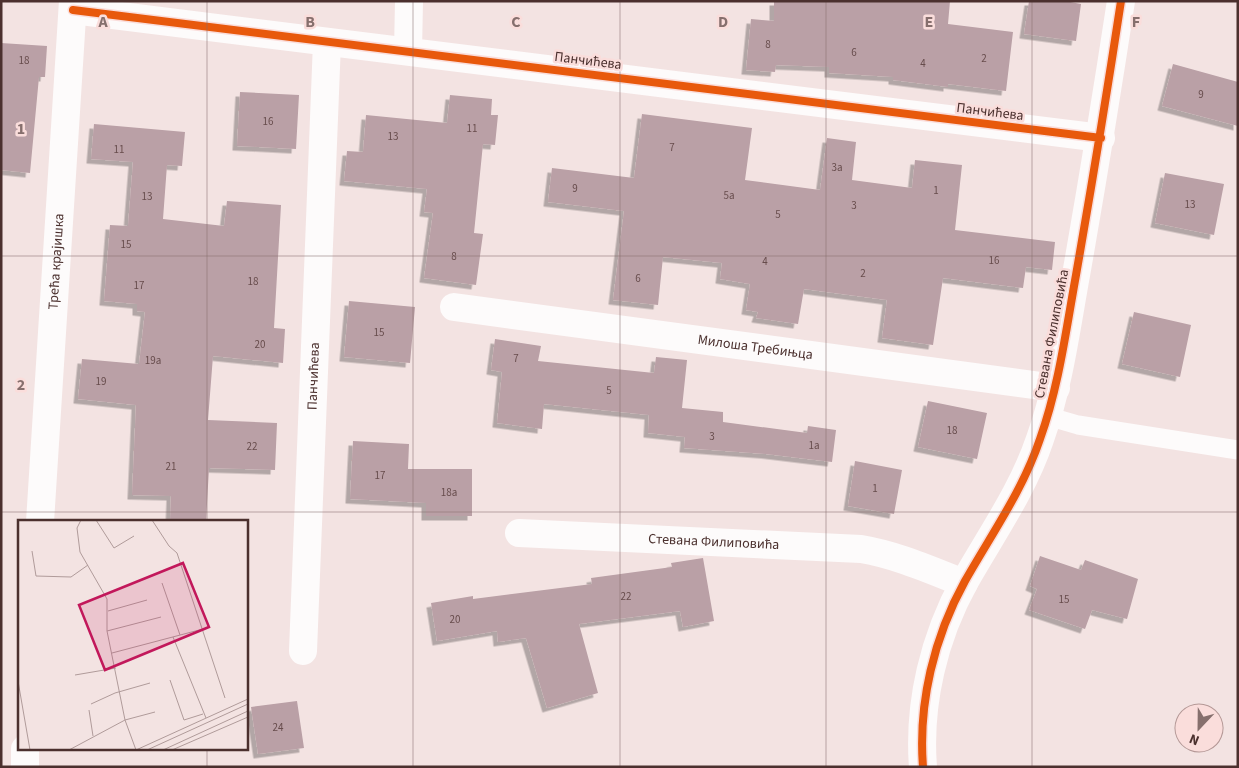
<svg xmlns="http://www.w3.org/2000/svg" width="1239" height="768" font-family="'Source Sans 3',sans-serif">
<defs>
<filter id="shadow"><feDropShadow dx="-4.5" dy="4.5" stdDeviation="0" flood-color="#0004"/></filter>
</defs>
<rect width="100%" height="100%" fill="#f3e3e2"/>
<!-- building -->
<path fill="#baa0a6" filter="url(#shadow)" d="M774,1H950L948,24L1013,32L1006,91L948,84V87L893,80V77L829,73V67L776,65L775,72L746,70L751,19L774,21Z
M1029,1H1065L1081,4L1076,41L1024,34Z
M1,43L47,46L45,77H39L30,173L1,170Z
M1173,64L1238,82V126L1162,106Z
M240,92L299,95L296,149L237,146Z
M450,95L492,99L491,115H498L495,145L483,144L474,233L483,234L476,285L424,278L433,213L424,212L427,189L344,181L347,151L363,152L366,115L447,123Z
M642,114L752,128L745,180L820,190L827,138L856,142L852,180L912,188L915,160L962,165L955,230L1055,242L1052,270L1026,267L1023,288L943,278L933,345L882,338L887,300L804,289L798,324L756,318L758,312L746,310L750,284L720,279L722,263L663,257L658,305L613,300L624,211L548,202L552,168L634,178Z
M94,124L185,132L182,166L167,165L163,219L224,226L227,201L281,205L274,328L285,329L283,363L213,356L208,420L277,423L275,470L209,468L206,522H170L171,496L132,495L136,405L78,399L82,359L139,364L145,312L137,311V304L104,301L110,225L128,226L133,162L91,159Z
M1165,173L1224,184L1214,235L1155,223Z
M349,301L415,307L410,363L344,357Z
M1134,312L1191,325L1180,377L1122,364Z
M495,339L541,346L538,361L654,373L656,357L687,360L682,408L723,412V422L807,433L808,426L836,430L832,462L766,454L684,448L685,437L648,433L649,415L544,404L542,429L497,423L502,372L491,370Z
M928,401L987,413L977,459L918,447Z
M353,441L409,444L408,469H472V516H426V503L350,499Z
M855,461L902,470L894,514L848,506Z
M1040,556L1081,570L1085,560L1138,579L1127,619L1092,610L1085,629L1029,610L1037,589L1030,586Z
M703,558L714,621L683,627L680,611L579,624L598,693L547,708L526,638L498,642L497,631L437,641L431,603L473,596V599L592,584L591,578L672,567L671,563Z
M297,701L304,748L258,754L251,707Z"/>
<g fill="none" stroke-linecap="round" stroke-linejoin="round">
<!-- lane -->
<path stroke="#fdfbfb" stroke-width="19" d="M1047,416L1078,425L1238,450"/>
<!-- street -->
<g stroke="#fdfbfb" stroke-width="28">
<path d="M73,10L1101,138"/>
<path d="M408,51L409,1"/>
<path id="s1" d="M454,307L1056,388"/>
<path id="s2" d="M40,522L73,1"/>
<path id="s3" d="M519,533L861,549C897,555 930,570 964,583"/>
<path id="s4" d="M303,651L327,42"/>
<path d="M25,767V749"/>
</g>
<!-- secondary -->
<path stroke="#fdfbfb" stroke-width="28" d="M923,767C918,703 934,637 965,581C991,535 1023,490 1040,439C1059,386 1066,330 1076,275C1092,184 1107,93 1121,1"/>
<defs>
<path id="cycleway" d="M73,10L1101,138
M923,767C918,703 934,637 965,581C991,535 1023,490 1040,439C1059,386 1066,330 1076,275C1092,184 1107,93 1121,1"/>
</defs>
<!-- cycleway casing -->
<use href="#cycleway" stroke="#fadddb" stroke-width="11"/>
<!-- cycleway -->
<use href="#cycleway" stroke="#e8590c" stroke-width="8"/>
</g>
<!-- grid -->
<path fill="none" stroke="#866f6d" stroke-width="1" stroke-opacity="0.55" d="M207,1V522M413,1V767M620,1V767M826,1V767M1032,1V767M1,256H1238M1,512H1238M207,749V767"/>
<g text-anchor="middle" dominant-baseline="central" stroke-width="5" stroke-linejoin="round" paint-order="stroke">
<!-- number labels -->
<g font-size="11" fill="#674c4c">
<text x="768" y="44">8</text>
<text x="854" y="52">6</text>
<text x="984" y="58">2</text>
<text x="24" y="60">18</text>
<text x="923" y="63">4</text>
<text x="1201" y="94">9</text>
<text x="268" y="121">16</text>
<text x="472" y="128">11</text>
<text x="393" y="136">13</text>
<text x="672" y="147">7</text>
<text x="119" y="149">11</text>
<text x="837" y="167">3a</text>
<text x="575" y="188">9</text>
<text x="936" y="190">1</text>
<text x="729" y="195">5a</text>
<text x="147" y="196">13</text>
<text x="1190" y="204">13</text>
<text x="854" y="205">3</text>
<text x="778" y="214">5</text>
<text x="126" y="244">15</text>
<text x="454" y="256">8</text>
<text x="994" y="260">16</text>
<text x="765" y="261">4</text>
<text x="863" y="273">2</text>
<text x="638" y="278">6</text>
<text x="253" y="281">18</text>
<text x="139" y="285">17</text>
<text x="379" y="332">15</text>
<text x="260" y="344">20</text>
<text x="516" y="358">7</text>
<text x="153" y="360">19a</text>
<text x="101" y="381">19</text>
<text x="609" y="390">5</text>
<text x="952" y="430">18</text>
<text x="712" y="436">3</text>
<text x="814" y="445">1a</text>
<text x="252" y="446">22</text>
<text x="171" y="466">21</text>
<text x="380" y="475">17</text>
<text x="875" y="488">1</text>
<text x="449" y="492">18a</text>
<text x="626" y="596">22</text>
<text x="1064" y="599">15</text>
<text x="455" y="619">20</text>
<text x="278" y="727">24</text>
</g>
<!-- street labels -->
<g font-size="14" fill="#4b302e" stroke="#fadddb">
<text transform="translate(588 61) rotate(7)">Панчићева</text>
<text transform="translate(990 112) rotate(7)">Панчићева</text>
<text stroke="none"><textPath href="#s2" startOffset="261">Трећа крајишка</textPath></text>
<text transform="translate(1052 334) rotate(-79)">Стевана Филиповића</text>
<text stroke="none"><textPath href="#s1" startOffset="304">Милоша Требињца</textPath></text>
<text stroke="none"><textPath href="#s4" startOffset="275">Панчићева</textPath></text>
<text stroke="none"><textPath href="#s3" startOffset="195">Стевана Филиповића</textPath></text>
</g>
</g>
<!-- overview -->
<g transform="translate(18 520)">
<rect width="230" height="230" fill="#f3e3e2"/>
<path fill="none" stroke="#b09b9a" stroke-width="1" d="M63,0L59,8L62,32L89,79V111L107,200L118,230M78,0L96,28L116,16M134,0L151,26L159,33L207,178M14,31L18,56L53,57L70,45M144,63L162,115M90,91L129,80M89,111L143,97M155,117L188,198M94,133L185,109M57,155L98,148M152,160L166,200L185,194M0,161L12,230M73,184L97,173L132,163M71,190L75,216M51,230L107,200L137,192M118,230L230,179M129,230L230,184M145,230L230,191M154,230L230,197"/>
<path fill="#c2185b" fill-opacity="0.15" stroke="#c2185b" stroke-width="2.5" d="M165,43L191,107L87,150L61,85Z"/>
<rect width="230" height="230" fill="none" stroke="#4b302e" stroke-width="2.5"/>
</g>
<g font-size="16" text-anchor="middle" font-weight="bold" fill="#866f6d" stroke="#fadddb" stroke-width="5" stroke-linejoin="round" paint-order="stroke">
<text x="103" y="27">A</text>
<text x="310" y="27">B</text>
<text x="516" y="27">C</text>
<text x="723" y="27">D</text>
<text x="929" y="27">E</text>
<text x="1136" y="27">F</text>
<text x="21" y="134">1</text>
<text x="21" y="390">2</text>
</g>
<!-- border -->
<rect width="1239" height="768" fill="none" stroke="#4b302e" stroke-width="5"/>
<!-- north arrow -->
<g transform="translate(1199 728) rotate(202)"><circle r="24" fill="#fadddb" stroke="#b49896"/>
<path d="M0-4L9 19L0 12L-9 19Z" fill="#866f6d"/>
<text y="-8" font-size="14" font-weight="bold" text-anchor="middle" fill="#4b302e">N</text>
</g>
</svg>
